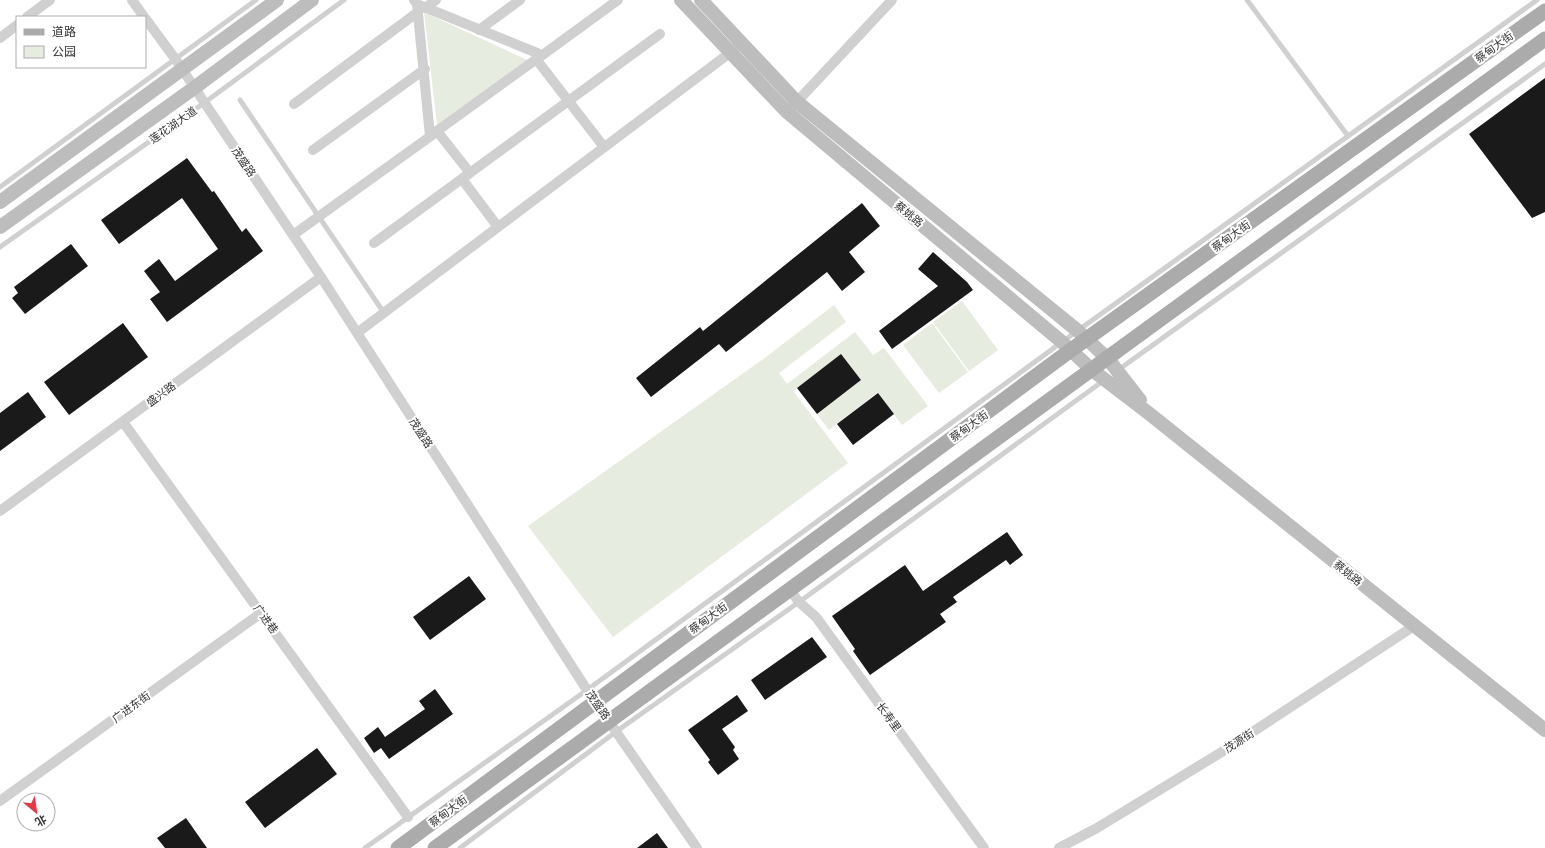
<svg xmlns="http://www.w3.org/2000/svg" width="1545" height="848" font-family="Mulish,'Noto Sans SC',sans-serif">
<rect width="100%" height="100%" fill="#fff"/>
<!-- green -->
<path fill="#e6ecdf" d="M424,12L527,60L437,125Z
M962,301L998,350L969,371L933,322Z
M834,305L846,322L779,373L787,384L855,332L873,355L884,348L928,406L902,425L877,393L829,430L817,414L861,380L841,355L793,391L848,463L613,637L528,526L766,357Z
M932,323L968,372L939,393L903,345Z"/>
<!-- building -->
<path fill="#1a1a1a" d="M1545,78V212L1532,218L1469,134Z
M187,158L212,192L214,191L242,232L246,228L263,251L167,322L150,299L160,292L144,271L159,259L175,281L218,249L182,198L119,244L101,220Z
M862,203L880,226L849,252L865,272L842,291L827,272L726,352L719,344L651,397L636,378L700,327L703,331Z
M71,244L88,266L25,314L12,298L18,293L14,287Z
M933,252L967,282L973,290L892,349L879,331L938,286L918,269Z
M123,323L148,357L69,415L44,382Z
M841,354L861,380L817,414L797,388Z
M28,392L46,417L0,451V413Z
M878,393L894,414L853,445L837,424Z
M1007,532L1023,555L1010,565L1006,560L953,597L957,602L940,614L946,622L870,675L853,651L855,649L832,616L905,565L923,591Z
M469,576L486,599L430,640L413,617Z
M812,637L827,657L765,700L751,680Z
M435,689L453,714L389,759L381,748L374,753L364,738L378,727L385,737L425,709L419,701Z
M737,695L748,711L722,729L735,747L733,750L739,759L718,775L708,762L710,760L688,730Z
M317,748L337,774L265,828L245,802Z
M186,818L207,848H165L157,838Z
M657,833L668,848H637Z"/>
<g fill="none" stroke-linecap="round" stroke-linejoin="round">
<!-- lane -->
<path stroke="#d0d0d0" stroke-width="5" d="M1247,0L1348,136
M240,100L384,313
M0,187L256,0
M0,247L204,103L344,0
M1118,370L1545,64
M365,848L587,690L1062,342L1537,0
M460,848L617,731L799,602L1103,381"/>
<!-- street -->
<path stroke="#d0d0d0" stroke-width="10" d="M132,0L144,17
M414,0L417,4L430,136L542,55L417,4
M27,17L50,0
M145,18L176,60L321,277L587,690L697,848
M479,30L520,0
M0,38L17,25
M536,59L604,147
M537,59L618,0
M294,104L418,12L417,4L425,8L436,0
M792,107L892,0
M437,131L470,173L462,179L498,227
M313,150L425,69
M293,235L435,133
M374,243L660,34
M357,333L735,49
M123,422L408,817
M0,511L321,277
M790,590L799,602L816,617L984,848
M0,801L261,613
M1059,848L1097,828L1225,750L1414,626"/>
<!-- secondary -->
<path stroke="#bdbdbd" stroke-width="14" d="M681,0L787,112L1062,342L1091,369L1151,415L1545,730
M701,0L797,102L1078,331L1108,359L1140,400
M0,202L277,0
M0,227L194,88L312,0"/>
<!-- primary -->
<path stroke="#ababab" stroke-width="15" d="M398,848L1071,350L1545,11
M435,848L1545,39"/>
</g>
<g text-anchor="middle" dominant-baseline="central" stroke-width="4" stroke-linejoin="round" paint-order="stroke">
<!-- street labels -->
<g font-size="11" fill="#333" stroke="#fff">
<text transform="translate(1494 47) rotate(-36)">蔡甸大街</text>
<text transform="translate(173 125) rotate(-35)">莲花湖大道</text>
<text transform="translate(244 162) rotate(56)">茂盛路</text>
<text transform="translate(909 214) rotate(40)">蔡姚路</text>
<text transform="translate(1231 236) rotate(-36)">蔡甸大街</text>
<text transform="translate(161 394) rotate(-36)">盛兴路</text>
<text transform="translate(969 426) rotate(-36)">蔡甸大街</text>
<text transform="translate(421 433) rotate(57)">茂盛路</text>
<text transform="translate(1348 573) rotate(39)">蔡姚路</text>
<text transform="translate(708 618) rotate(-36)">蔡甸大街</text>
<text transform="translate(266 619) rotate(54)">广进巷</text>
<text transform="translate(598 705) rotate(55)">茂盛路</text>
<text transform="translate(131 707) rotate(-36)">广进东街</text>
<text transform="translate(889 717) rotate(54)">长寿里</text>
<text transform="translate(1239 741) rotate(-33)">茂源街</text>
<text transform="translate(448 811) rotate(-37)">蔡甸大街</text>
</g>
</g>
<!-- legend -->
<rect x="16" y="16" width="130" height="52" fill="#ffffff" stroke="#adadad"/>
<rect x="24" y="29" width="20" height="6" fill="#ababab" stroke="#adadad"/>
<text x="52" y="36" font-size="12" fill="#333333">道路</text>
<rect x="24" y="46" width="20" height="12" fill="#e6ecdf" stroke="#adadad"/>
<text x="52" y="56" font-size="12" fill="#333333">公园</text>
<!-- north arrow -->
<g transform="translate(36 812) rotate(151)"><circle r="19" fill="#ffffff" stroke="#adadad"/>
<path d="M0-3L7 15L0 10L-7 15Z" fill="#e63946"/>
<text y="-6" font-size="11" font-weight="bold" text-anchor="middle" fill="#333333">北</text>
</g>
</svg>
